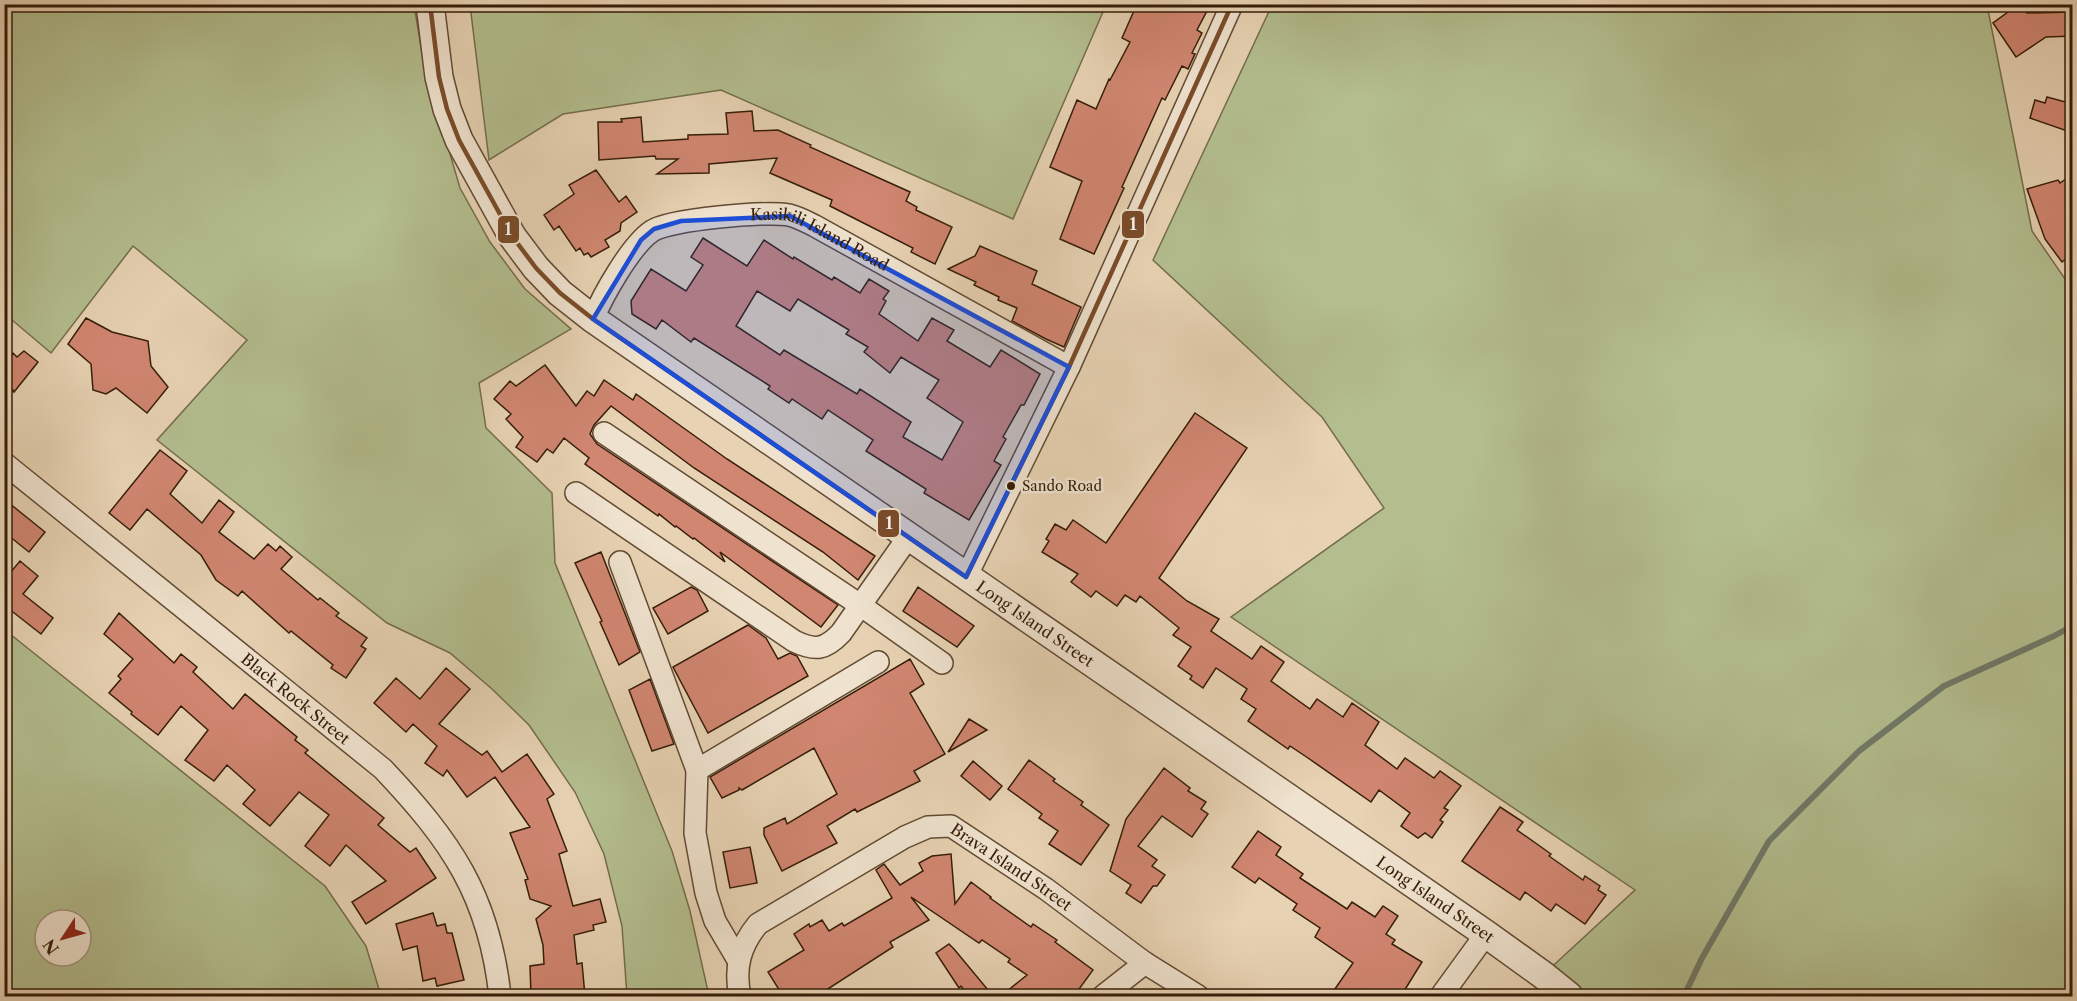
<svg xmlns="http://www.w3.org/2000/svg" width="2077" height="1001" font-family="'Libre Caslon Text',serif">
<rect width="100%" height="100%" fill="#e7d2b3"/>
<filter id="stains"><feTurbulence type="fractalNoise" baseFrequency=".00333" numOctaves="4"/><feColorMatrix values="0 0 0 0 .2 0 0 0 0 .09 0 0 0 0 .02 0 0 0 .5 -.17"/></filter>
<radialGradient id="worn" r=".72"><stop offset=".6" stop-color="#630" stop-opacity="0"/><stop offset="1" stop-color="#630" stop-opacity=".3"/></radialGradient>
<!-- green -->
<path fill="#b3bd8e" stroke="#746d4b" stroke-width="1.5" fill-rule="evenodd" d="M4,5H414L424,65L460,188L490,242L525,289L571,329L479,383L486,428L552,493L555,563L672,851L690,911L709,996H627L622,926L604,854L575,792L529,725L492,689L450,653L387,623L157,440L247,340L133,246L51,353L5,314Z
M470,5V4L1106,5L1013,219L721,90L563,114L489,160Z
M1272,5H1987L2032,231L2072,289V996H1565L1543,975L1635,890L1231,617L1384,508L1322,417L1153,260Z
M5,630L325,886L366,946L381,996H5ZM45,920H81V956H45Z"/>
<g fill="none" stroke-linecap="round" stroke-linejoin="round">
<!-- stream -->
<path stroke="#707a69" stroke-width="6" d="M1684,996L1702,958L1769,841L1859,751L1944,686L2054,636L2072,626"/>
</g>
<!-- building -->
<path fill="#d18671" stroke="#351d08" stroke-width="1.5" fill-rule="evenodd" d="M1137,4H1198L1208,9L1197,30L1202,33L1192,53L1195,54L1188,69L1182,66L1165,100L1162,98L1122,187L1124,188L1094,254L1060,239L1082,181L1050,167L1077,100L1096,109L1109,79L1110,80L1130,42L1122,38Z
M2019,4L2027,13L2073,12V36L2046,37L2016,57L1993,23Z
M2047,97L2073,104V133L2030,118L2035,100L2045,103Z
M752,111L754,131L778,130L811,145L810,147L910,192L906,201L917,207L916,210L952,227L935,264L911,252L913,248L830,206L832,200L770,173L777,158L709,164V173L657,174L678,159H656L655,156L599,160L598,122H622L621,119L641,117L643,142L688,139V135L728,134L726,113Z
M596,170L619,202L626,196L637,212L621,223L620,231L605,240L609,247L591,257L588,253L584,255L580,248L576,251L559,226L554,230L544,215L574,194L569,185Z
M2066,179L2073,188V253L2062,262L2045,239L2027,189L2058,180L2060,183Z
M703,238L747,266L764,240L793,259L794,257L832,280L834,277L860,293L869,279L889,291L883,299L886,301L879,314L918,341L932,318L954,330L947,341L990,367L1001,350L1040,374L1024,405H1021L1003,437L1006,439L994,461L1001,465L969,520L924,493L926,489L866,451L873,440L828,410L822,419L792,399L789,403L768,389L770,386L694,338L691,342L662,320L656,329L632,314L631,301L651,269L686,291L703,265L691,257ZM757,291L790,311L798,299L849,330L846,334L868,347L864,352L890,373L901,357L939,380L927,398L963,422L942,460L903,437L911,422L860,389L857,394L784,350L780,355L736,326Z
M980,246L1037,271L1032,284L1081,307L1064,347L1046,339L1012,321L1017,308L998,300L999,297L974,285L976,282L948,269L975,256Z
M86,318L112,332L148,341L151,366L168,387L147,413L116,388L106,394L93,390L91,364L68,344Z
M24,351L38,362L14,392L13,390L4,401V363L13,353L17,357Z
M545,365L576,406L587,391L594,396L604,380L633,400L636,394L727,459L875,556L858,580L823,552L694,468L611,406L594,425L590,434L597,444L838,605L821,627L720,552L725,562L694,538L693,539L676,526L675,527L659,514L658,516L585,464L589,458L564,438L553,453L547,449L537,462L516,447L523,437L506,419L511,414L494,399L510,381L516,386Z
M1195,413L1247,448L1159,578L1187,601L1219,619L1211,631L1252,659L1261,646L1284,662L1271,681L1310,709L1317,699L1343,717L1352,703L1379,722L1365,745L1397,769L1405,758L1434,778L1440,771L1461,786L1444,808L1448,810L1440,820L1443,822L1432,838L1425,833L1418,838L1401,826L1410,813L1379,790L1371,802L1308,758L1290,746L1288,749L1248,721L1256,709L1241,699L1247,689L1216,668L1203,688L1190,679L1192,676L1178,666L1191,647L1173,635L1179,628L1140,596L1136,602L1125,595L1117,606L1096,591L1091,597L1071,582L1078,574L1042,552L1049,541L1046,539L1055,524L1066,530L1073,520L1106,543Z
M160,450L187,471L170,494L202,523L219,500L234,512L219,532L254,559L268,544L276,551L280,546L292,557L281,569L318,600L320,598L339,613L336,616L367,638L361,646L366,649L346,678L331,668L333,665L291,631L289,633L242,591L238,596L216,580L201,555L147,509L130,530L109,513Z
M4,499L45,532L29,552L4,532Z
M601,552L640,652L619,665L600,622L602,621L575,563Z
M20,561L38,576L23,594L53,618L41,634L4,605V580Z
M691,587L697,590L708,611L668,634L653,608Z
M918,587L974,626L957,647L903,611Z
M119,613L174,663L181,654L197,667L193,672L233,709L245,694L297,737L295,740L308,750L305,753L384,818L378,825L410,852L416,848L436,878L366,924L352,902L386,881L346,845L330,866L305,846L329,815L299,792L270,826L243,804L255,790L227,765L214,781L185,760L208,730L181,706L158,735L131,714L132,712L109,693L121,679L118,676L133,659L104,634Z
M748,625L766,638L778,659L790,653L797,656L808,676L708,733L673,667Z
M910,659L924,684L910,693L945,754L914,771L920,781L857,812L855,809L827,826L837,843L782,871L764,835V828L785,818L787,824L837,794L814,748L742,790L739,788V790L722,798L710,777Z
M446,668L470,689L439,724L482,755L487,751L502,772L527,754L554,794L547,799L567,851L559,854L573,906L600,899L606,922L593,925L594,930L574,935L577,964L582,963L585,996H531L530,966L544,964L543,945L536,919L551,906L530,899L525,880L528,879L510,833L530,827L495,777L467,797L447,770L443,776L425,763L437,746L413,724L406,732L374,703L396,678L420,699Z
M650,679L674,744L652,751L629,690Z
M969,719L987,730L948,752Z
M1029,760L1055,779L1053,781L1083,802L1081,805L1109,825L1081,865L1049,844L1058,831L1039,818L1042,814L1008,789Z
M973,761L1002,786L990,800L961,776Z
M1164,768L1190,788L1188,791L1206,802L1201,809L1208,814L1192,837L1162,816L1138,846L1157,860L1152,866L1165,875L1157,886H1153L1141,903L1126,893L1131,885L1110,871L1126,819Z
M1500,807L1523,822L1517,830L1551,854L1549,856L1583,880L1585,876L1600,886L1598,890L1606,895L1585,924L1556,904L1551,911L1525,892L1520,900L1462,861Z
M1258,831L1281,847L1276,855L1303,874L1300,878L1347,909L1352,902L1375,917L1383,906L1398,916L1386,934L1395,940L1392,944L1422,962L1401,996H1330L1353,963L1315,937L1320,928L1293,910L1297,904L1259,878L1255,883L1232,867Z
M750,847L757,883L730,888L723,852Z
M951,854L955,904L971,882L991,897L990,898L1031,927L1033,924L1057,940L1055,942L1093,970L1074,996H1001L1027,975L1008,962L1010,959L982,940L979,943L911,897L929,920L890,942L893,947L817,996H783L768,972L804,950L794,934L809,924L810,927L822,920L829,931L842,923L844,926L892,898L876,870L884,864L900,885L923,871L919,863L932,856Z
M433,913L437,926L445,924L447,933H452L464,980L437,986L435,978L423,981L417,946L403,950L396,924Z
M949,944L954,949L993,996H969L961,986L959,988L936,953Z"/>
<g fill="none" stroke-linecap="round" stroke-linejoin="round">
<defs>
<g id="minor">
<path id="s1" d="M593,319C603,295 631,245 652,231C670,219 767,211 789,215C798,217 807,222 815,226L1069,367"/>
<path d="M604,433L860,605L942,663"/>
<path id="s2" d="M4,463L383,769C451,841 489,895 500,996"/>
<path d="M576,493L794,641C815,651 825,650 841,633L909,536"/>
<path d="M620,562L697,770L695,833L706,893L715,921L738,960"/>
<path d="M966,577L1069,367L1232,4"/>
<path d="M697,770L878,662"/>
<path id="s3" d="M740,996C734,968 740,946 758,924L905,837L928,827L951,826L1046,889L1145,963L1198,996"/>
<path d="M1103,996L1145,963"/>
<path d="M1441,996L1486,934"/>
</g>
<g id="tertiary">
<path id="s4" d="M430,4L439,77L447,109L459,140L512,236L536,268L560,293L593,319L1486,934L1543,975L1569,996"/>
</g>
</defs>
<!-- minor casing -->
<use href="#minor" stroke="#624a33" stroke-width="24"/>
<!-- tertiary casing -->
<use href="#tertiary" stroke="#624a33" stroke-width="30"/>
<!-- minor -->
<use href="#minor" stroke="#efe2ce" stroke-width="21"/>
<!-- tertiary -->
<use href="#tertiary" stroke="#efe2ce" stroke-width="27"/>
<defs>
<path id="bus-1" d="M430,4L439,77L447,109L459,140L512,236L536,268L560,293L593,319L966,577L1069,367L1232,4"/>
</defs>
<!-- bus-1 casing -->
<use href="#bus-1" stroke="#efe2ce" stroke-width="9"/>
<!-- bus-1 -->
<use href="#bus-1" stroke="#7a4b2a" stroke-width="4.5"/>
</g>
<!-- marked area -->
<path fill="#1d4ed8" fill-opacity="0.2" stroke="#1d4ed8" stroke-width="4.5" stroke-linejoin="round" d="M790,216L1069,367L966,577L593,319L641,240L654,229L681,221Z"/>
<!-- markers -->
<circle fill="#351d08" stroke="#efe2ce" stroke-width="2" cx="1011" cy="486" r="5"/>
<g text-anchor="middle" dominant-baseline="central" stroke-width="5" stroke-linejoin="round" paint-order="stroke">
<!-- bus labels -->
<g font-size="14" fill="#351d08" stroke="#efe2ce" text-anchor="start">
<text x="1022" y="486">Sando Road</text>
</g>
<!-- street labels -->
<g font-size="16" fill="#351d08" stroke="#efe2ce">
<text stroke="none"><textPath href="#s1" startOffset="282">Kasikili Island Road</textPath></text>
<text stroke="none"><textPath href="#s4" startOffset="903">Long Island Street</textPath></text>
<text stroke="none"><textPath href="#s2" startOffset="375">Black Rock Street</textPath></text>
<text stroke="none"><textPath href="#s3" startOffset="369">Brava Island Street</textPath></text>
<text stroke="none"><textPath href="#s4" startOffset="1389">Long Island Street</textPath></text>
</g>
</g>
<g stroke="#efe2ce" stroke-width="2">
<rect x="1121" y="210" width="24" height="29" rx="6" fill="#7a4b2a"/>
<rect x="497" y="215" width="23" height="29" rx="6" fill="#7a4b2a"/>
<rect x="877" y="509" width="23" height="29" rx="6" fill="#7a4b2a"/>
</g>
<g font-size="16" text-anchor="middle" font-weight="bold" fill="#fff">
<text x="1133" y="230">1</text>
<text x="508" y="235">1</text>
<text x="889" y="529">1</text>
</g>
<!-- margin -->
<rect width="2077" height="1001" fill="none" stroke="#e7d2b3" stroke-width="24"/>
<rect x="6" y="6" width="2065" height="989" fill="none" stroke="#351d08" stroke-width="3"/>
<rect x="12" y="12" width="2053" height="977" fill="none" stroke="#351d08" stroke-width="1.5"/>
<!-- north arrow -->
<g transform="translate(63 938) rotate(234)"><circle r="28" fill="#efe2ce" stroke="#a5937f" stroke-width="1.5"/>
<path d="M0-4.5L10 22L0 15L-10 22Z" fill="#8f2418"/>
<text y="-9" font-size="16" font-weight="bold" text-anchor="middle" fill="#351d08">N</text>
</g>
<rect width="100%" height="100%" filter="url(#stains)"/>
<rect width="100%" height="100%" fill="url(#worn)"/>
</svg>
